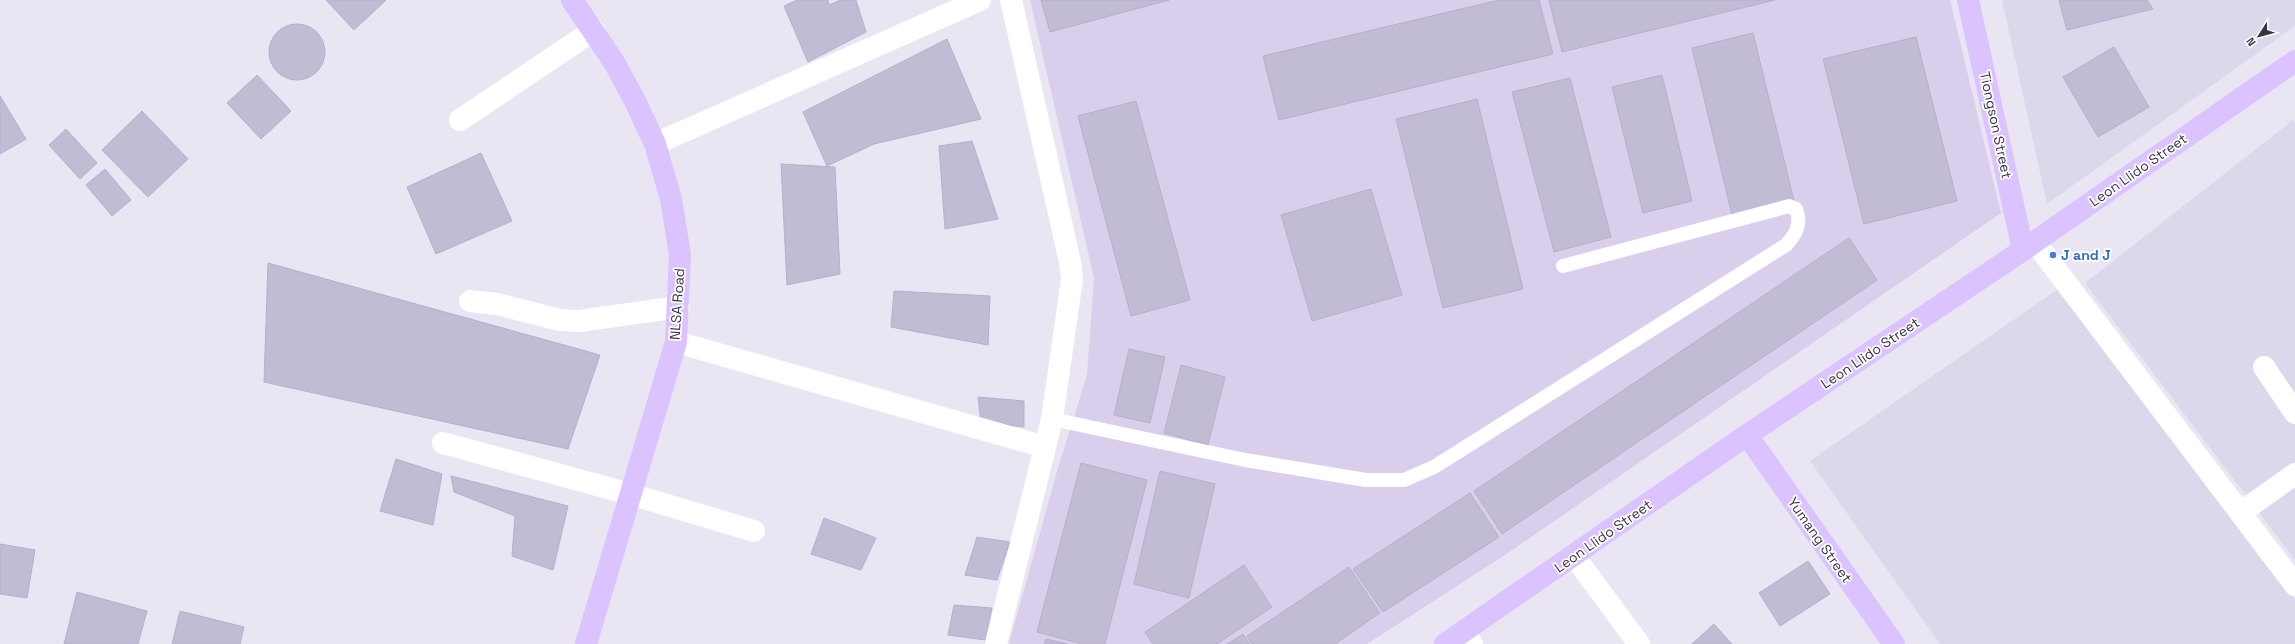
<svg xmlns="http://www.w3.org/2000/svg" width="2295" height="644" font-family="'Space Grotesk',sans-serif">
<rect width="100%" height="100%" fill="#eae5f3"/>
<!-- residential -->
<path fill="#ddd7eb" d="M2002,0H2295V26L2047,204Z
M2293,120L2295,124V560L2085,283Z
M2064,285L2295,600V644H1940L1810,461Z"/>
<!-- education -->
<path fill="#d9cfec" d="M1030,0H1950L2001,213L1505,555L1367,644H1009L1058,468L1087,375L1094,278Z"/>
<!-- building -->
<path fill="#c1bbd4" stroke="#b6aecf" d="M326,0H386L354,30Z
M797,0H828L829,5L841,0H856L866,32L808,62L784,6Z
M1041,0H1169L1050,32Z
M1499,0H1539L1553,54L1279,120L1263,56Z
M1549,0H1775L1562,52Z
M2059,0H2147L2153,9L2067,30Z
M269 52a28 28 0 1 1 56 0a28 28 0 1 1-56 0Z
M1753,33L1794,201L1732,215L1692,48Z
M1916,37L1957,201L1864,224L1823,59Z
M947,39L981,119L874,144L827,166L803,112Z
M2114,47L2149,107L2098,137L2063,77Z
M257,75L291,111L261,139L227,103Z
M1662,75L1692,201L1643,213L1612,87Z
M1570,78L1611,237L1554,252L1512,92Z
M0,96L26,139L0,154Z
M1477,99L1523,289L1443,308L1396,119Z
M1136,101L1190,300L1131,316L1078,116Z
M142,111L188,159L148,197L102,150Z
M66,129L97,163L80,179L49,145Z
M972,141L998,219L945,229L939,146Z
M481,153L512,221L436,254L407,187Z
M781,164L835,167L840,274L787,285Z
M105,169L131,200L112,216L86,185Z
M1371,189L1402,295L1312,321L1281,215Z
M1849,238L1877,280L1502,534L1474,491Z
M268,263L600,355L568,449L264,382Z
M894,291L990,296L988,345L891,327Z
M1129,349L1165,357L1150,423L1114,415Z
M1181,365L1225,377L1208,445L1164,433Z
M978,397L1024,401V427L981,422Z
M396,459L442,474L433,525L380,511Z
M1081,463L1147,480L1105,644H1082L1037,632Z
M1160,471L1215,484L1189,598L1134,584Z
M451,476L568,506L553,570L512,556L515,516L454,492Z
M1470,493L1499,537L1383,612L1353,569Z
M824,518L876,538L861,570L811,554Z
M977,537L1010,542L997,580L965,575Z
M0,544L35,550L27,598L0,594Z
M1808,561L1830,594L1780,626L1759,593Z
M1244,565L1272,607L1217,644H1153L1145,632Z
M1349,567L1380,613L1335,644H1252L1247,636Z
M77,592L147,611L138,644H64Z
M954,605L992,608L985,640L948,635Z
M180,611L244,627L240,644H172Z
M1714,624L1732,644H1692Z
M1243,634L1250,644H1227Z
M1046,639L1068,644H1044Z"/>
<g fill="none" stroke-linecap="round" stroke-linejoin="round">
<!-- lane -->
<path stroke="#fff" stroke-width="14" d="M1052,419L1245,460L1366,480H1404L1434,467L1786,245C1796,234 1802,224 1796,209L1789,206L1563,266"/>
<!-- street -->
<path stroke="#fff" stroke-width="22" d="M460,120L594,30
M655,144L980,0
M2035,242L2295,585
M470,301L497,304L560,320L579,321L679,307
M676,342L1045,447
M2264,367L2295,413
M443,443L630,494L754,531
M2240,513L2295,474
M1574,556L1639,644
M1463,632L1472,644
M996,644L1052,419L1072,279L1070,262L1011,0"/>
<!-- secondary -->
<path stroke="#dac3ff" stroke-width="22" d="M572,0L614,62L636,103L655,144L671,199L680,255L676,342L586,644
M1968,0L2023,250
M1747,435L1894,644
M1445,644L1747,435L2023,250L2295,61"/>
</g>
<!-- markers -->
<circle fill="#3f7fe0" stroke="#fff" stroke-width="1.5" cx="2053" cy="255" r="4"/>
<g text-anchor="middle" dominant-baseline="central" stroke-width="3.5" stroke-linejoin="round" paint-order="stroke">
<!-- street labels -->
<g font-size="14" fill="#393545" stroke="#fff">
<text transform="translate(1996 125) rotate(78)">Tiongson Street</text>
<text transform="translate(2138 170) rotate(-35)">Leon Llido Street</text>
<text transform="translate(677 304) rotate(-86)">NLSA Road</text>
<text transform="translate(1870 353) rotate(-34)">Leon Llido Street</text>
<text transform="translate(1603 536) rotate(-35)">Leon Llido Street</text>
<text transform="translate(1820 540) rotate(55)">Yumang Street</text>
</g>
<!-- shop labels -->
<g font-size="14" font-weight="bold" fill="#366cbe" stroke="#fff" text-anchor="start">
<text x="2061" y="255">J and J</text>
</g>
</g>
<!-- north arrow -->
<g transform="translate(2259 36) rotate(234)" stroke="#ffffff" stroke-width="3" paint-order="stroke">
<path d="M0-3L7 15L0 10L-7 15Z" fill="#393545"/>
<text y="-6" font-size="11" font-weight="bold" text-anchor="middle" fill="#393545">N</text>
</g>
</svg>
